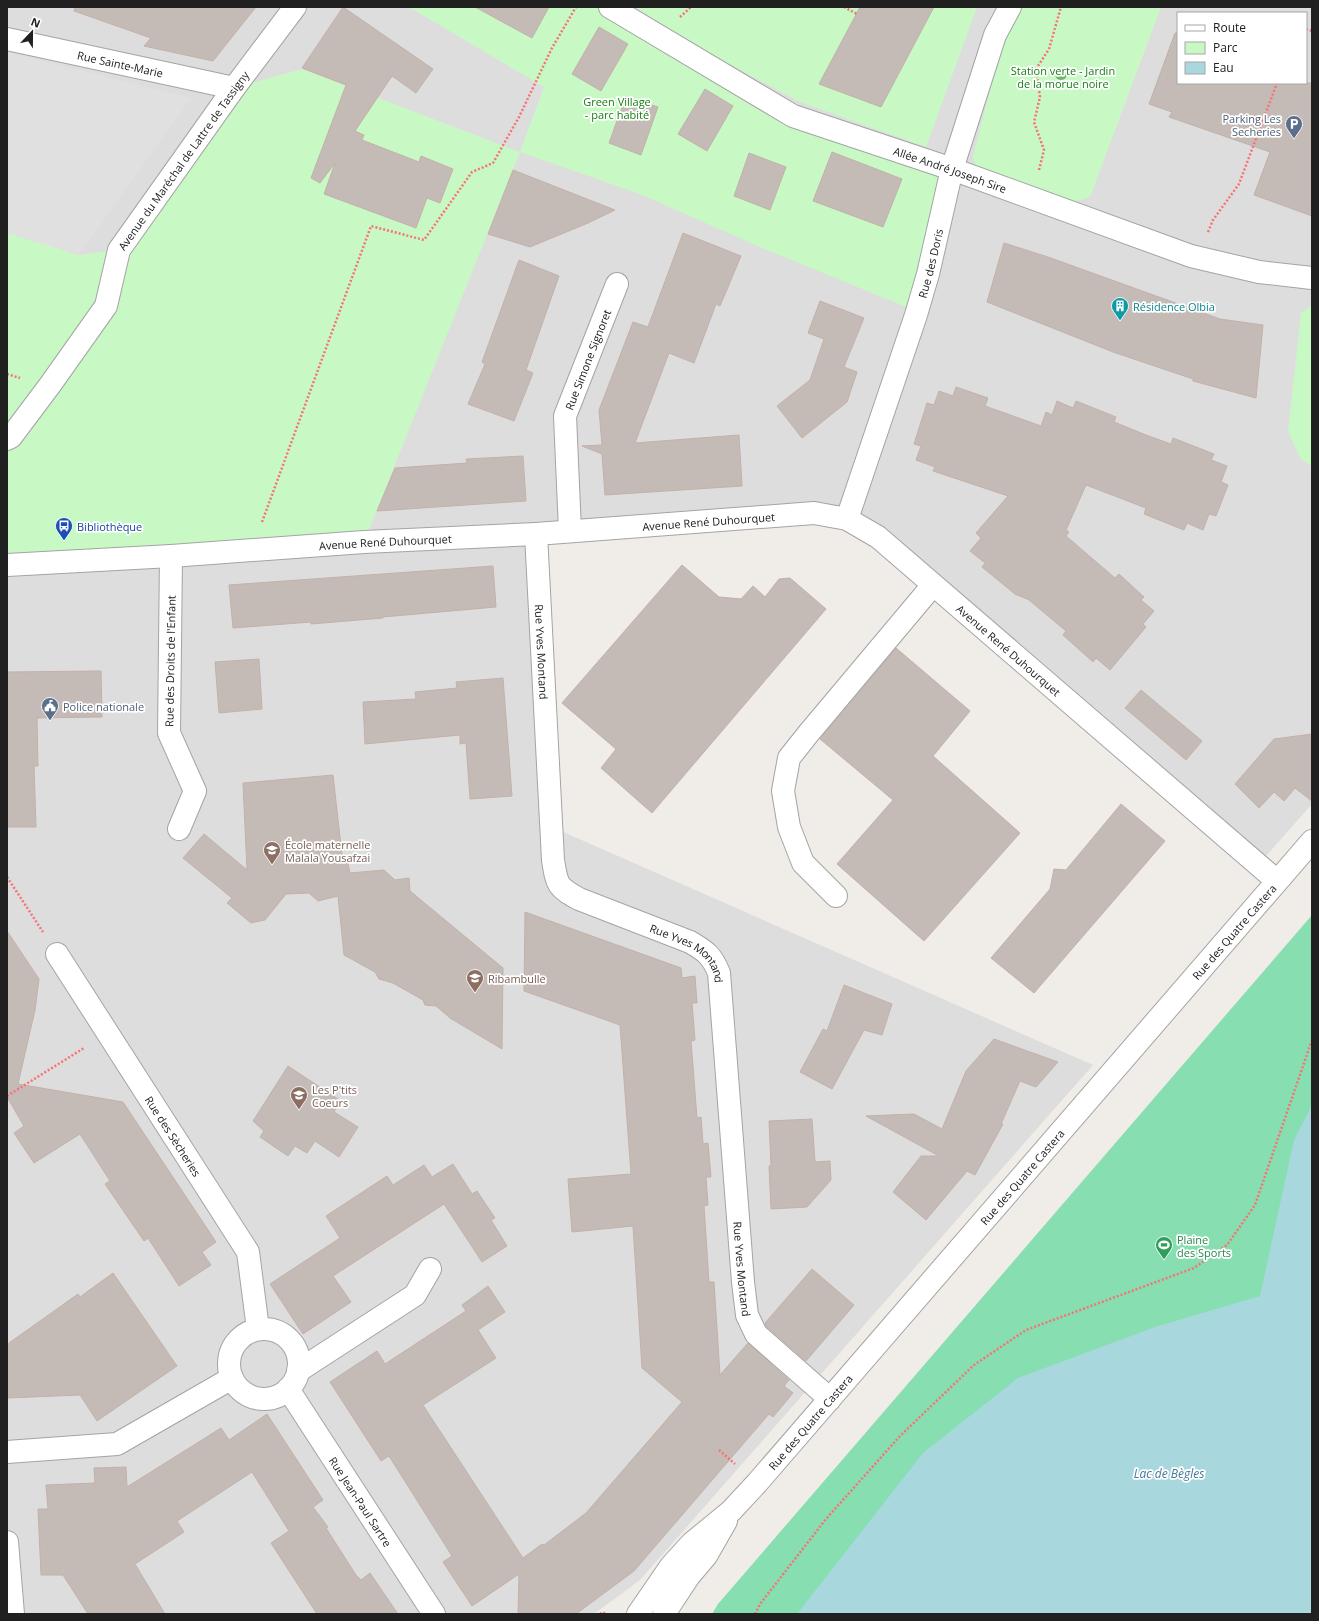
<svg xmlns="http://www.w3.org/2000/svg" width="1319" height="1621" font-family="'Open Sans',sans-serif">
<rect width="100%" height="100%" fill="#f0ece7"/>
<!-- residential -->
<path fill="#dedddd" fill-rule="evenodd" d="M7,7H1312V804L1258,865L847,519L536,534L552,827L1093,1065L640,1580L594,1614H7ZM1178,13H1306V83H1178Z"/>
<!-- park -->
<path fill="#c8f9c5" d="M409,7H595L650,41L891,157L941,178L909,308L767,250L640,194L520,152L364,542L7,565V233L79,255L119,250L234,88L302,69L520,152L544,87Z
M634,7H977L926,147L800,102L707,52Z
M1022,7H1161L1090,197L1070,203L976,170L973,156L1003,40Z
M1312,305V466L1301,459L1288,432L1301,313Z"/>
<!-- pitch -->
<path fill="#86deb1" d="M1312,915V1614H712L718,1604Z"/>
<!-- parking -->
<path fill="#e0e0e0" d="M7,52L191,98L79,255L7,233Z"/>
<!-- water -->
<path fill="#a8d8dd" d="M1312,1105V1614H797L923,1453L1018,1378L1155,1327L1260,1296L1294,1140Z"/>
<!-- building -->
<path fill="#c5bbb6" stroke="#c2b1a9" d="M75,7H256L213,61L144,46L151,38L74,11Z
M343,7L433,69L416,93L392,76L355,131L364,135L362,140L419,162L421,156L453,169L440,203L427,198L416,228L324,194L335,163L320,183L311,178L346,85L302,68Z
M475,7H549L532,38Z
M860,7H934L881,107L819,84Z
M599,27L628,44L601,91L572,74Z
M1175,33H1178V83H1312V216L1254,195L1270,152L1169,117L1172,112L1149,104Z
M705,89L733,106L707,151L678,134Z
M626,96L658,107L641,155L609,143Z
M832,152L902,179L883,227L813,201Z
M749,153L786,167L770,210L734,196Z
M513,170L615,210L588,223L530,247L488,234Z
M683,233L741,256L720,306L716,304L694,363L669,353L635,443L739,435L742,486L605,495L602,454L582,446L602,445L599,410L633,322L648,327Z
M1004,243L1048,257L1220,319L1263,325L1256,398L1193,381V379L1113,352L987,302Z
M519,260L559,276L526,370L533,373L514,421L468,404L485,364L482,362Z
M820,301L864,318L844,367L857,372L847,402L802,438L777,406L810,380L824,339L808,333Z
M956,387L988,398L985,406L1041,426L1046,412L1052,415L1057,401L1073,408L1076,401L1116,417L1114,422L1146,435L1171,444L1173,438L1214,454L1211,460L1227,466L1221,482L1228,485L1216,516L1209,514L1203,530L1187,523L1184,530L1144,514L1146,508L1086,485L1066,530L1069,532L1066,536L1115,578L1119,574L1144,597L1141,600L1154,611L1143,624L1146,627L1110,670L1096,658L1093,662L1063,635L1066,631L1029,600L1015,594L982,567L985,563L970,551L981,538L976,533L1008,496L933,471L935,467L916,460L921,446L914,444L927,403L934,405L939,391L953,396Z
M523,456L526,501L377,511L395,468L467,463L466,459Z
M682,565L719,597L741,599L753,586L765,597L779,579L790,578L826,609L652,813L601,768L616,749L562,703Z
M493,566L496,607L383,617V618L311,624V622L233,628L229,585Z
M896,648L970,711L933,756L1020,833L924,941L837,864L893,800L820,739Z
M259,659L262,709L219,713L215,662Z
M101,671L102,717L37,718L38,766H34L36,827H7V672Z
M503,678L512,796L470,799L466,743L460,744V735L365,744L363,702L416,699L415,692L457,688L456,682Z
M1141,690L1202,741L1186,760L1125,708Z
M1312,734V801L1295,788L1284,801L1274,792L1259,808L1235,784L1274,739Z
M333,775L342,855H346L350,873L384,870L395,880L409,878L410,891L503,968L502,1049L450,1018L436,1006L425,1005L423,1000L393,983L379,979L375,972L344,955L338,896L318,901L309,893L286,894L265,920L251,923L227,903L232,898L183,858L204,834L247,870L243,783Z
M1121,804L1165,841L1034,993L991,958L1050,889L1054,869L1066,870Z
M525,912L681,968L682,978L695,976L697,1003H692L695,1040L691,1041L697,1118L701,1117L703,1144L708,1143L711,1177H706L708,1205L704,1206L709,1282H714L720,1375L748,1343L789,1380L784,1386L793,1393L773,1417L769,1414L634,1571L576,1614H518L519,1574L472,1606L443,1562L452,1556L389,1456L381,1461L330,1382L377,1351L385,1364L466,1311L462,1305L488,1286L505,1312L478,1330L496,1358L423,1405L523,1558L542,1544L544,1545L586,1513L682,1402L642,1368L633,1226L572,1232L568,1179L631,1174L620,1025L524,991Z
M7,931L39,979L35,1010L18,1084L123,1102L216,1242L202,1252L211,1265L179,1286L148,1238L144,1241L105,1184L110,1181L80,1134L34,1163L14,1133L24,1126L7,1097Z
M844,985L892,1004L882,1035L864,1030L832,1089L800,1072L823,1029L827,1031Z
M994,1039L1058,1062L1036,1087L1020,1081L1001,1124H1003L975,1175L967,1171L926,1220L893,1192L921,1156H939L866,1116L914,1114L942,1129L966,1071Z
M288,1066L341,1101L334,1112L358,1127L339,1157L315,1141L307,1153L295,1146L288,1156L260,1137L264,1131L253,1121Z
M812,1119L815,1162L830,1161L831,1180L807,1207L771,1209L769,1166H771L769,1121Z
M453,1164L472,1194L477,1191L495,1218L491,1220L507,1246L482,1262L444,1204L333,1276L351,1302L303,1334L270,1284L340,1238L326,1216L387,1176L393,1185L424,1165L432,1177Z
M812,1269L854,1305L806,1361L766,1326L765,1323Z
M113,1273L177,1366L97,1421L80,1395L7,1398V1345L9,1344V1343L78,1294L80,1297Z
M267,1414L323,1500L313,1507L328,1527L326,1528L356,1575L361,1580L370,1573L398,1614H317L271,1543L289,1531L252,1472L177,1521L184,1532L135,1564L165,1614H88L63,1575H41L38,1509H48L46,1485L95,1483L94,1468L126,1467L127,1487L221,1428L229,1440Z"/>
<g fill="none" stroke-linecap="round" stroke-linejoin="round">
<defs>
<g id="minor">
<path id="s1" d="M610,7L793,116L952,169L1191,256L1259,272L1312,278"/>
<path id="s2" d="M7,39L234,88"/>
<path id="s3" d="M7,439L11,437L50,385L106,306L119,250L234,88L295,7"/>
<path id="s4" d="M847,519L916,315L928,274L952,169L995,35L1010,7"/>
<path id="s5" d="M570,531L565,416L617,284"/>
<path id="s6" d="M536,534L553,860C557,885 557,887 579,899L690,942C706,951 712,956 719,973L743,1282L747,1315L756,1334L830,1399"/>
<path d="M171,556L169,733L195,791L179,829"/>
<path id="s7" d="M7,565L171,556L364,542L536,534L814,513L847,519L878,537L1277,881"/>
<path d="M836,896L803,863L789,827L783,791L789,758L808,734L933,585"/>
<path id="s8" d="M57,954L248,1252L258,1329"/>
<circle cx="264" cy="1364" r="35"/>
<path d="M298,1371L415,1295L430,1269"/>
<path id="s9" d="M288,1389L434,1614"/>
<path d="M7,1452L117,1444L232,1378"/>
<path d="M7,1542L13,1614"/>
<path id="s10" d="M638,1614L671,1566L692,1543L731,1511L757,1483L1312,841"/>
<path d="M664,1614L689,1576L706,1556L726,1521"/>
</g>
</defs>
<!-- minor casing -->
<use href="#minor" stroke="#a4a4a4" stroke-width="24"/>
<!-- path -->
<path stroke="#f87175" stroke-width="2.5" stroke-dasharray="2 2" stroke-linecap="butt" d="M844,7L857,14
M680,17L691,7
M1306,29L1312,31
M1039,170L1044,150L1034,122L1040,97L1036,69L1049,49L1061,7
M1208,232L1213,220L1239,184L1277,83
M7,374L20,378
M262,522L371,226L424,240L472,172L493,163L519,117L552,48L576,7
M7,877L43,932
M7,1096L84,1048
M719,1450L735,1464
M600,1614L603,1612L605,1614
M755,1614L760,1604L826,1519L900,1436L974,1365L1026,1330L1194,1268L1227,1245L1255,1205L1312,1040"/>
<!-- minor -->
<use href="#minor" stroke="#fff" stroke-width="22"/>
</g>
<!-- trees -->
<circle fill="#76b070" cx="1061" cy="74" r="6"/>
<!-- icons -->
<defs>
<symbol id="parking-pin" viewBox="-11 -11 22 30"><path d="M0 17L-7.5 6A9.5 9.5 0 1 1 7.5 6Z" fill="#5c6f8a" stroke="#fff"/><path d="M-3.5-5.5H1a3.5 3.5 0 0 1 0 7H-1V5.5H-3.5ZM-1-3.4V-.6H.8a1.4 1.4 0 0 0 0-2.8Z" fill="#fff"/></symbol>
<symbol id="building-pin" viewBox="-11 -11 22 30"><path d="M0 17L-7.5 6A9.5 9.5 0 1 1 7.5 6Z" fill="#0f9aa8" stroke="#fff"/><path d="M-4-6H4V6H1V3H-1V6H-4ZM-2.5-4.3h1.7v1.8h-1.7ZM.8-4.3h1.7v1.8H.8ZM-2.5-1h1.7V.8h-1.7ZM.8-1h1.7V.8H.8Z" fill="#fff"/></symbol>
<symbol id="bus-pin" viewBox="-11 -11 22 30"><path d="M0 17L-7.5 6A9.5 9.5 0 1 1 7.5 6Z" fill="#1a4fb4" stroke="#fff"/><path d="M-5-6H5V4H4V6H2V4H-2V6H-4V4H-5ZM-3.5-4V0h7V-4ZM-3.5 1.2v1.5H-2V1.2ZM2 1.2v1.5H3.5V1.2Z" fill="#fff"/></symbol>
<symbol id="civic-pin" viewBox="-11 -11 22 30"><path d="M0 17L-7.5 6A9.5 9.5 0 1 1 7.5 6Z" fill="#5c6f8a" stroke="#fff"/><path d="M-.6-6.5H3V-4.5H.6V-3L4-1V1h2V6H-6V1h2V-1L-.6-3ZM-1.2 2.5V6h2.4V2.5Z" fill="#fff"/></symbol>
<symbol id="school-pin" viewBox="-11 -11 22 30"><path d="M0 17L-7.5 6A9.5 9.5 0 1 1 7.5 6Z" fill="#8d6e63" stroke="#fff"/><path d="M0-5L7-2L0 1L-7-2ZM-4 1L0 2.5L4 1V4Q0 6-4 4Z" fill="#fff"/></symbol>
<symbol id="stadium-pin" viewBox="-11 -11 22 30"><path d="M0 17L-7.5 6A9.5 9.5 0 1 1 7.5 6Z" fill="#2e9e5b" stroke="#fff"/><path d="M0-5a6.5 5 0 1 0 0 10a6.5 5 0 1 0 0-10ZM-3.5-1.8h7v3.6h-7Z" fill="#fff"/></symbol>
</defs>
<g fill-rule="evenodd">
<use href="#parking-pin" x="1284" y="114" width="20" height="27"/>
<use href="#building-pin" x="1110" y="296" width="20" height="27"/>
<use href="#bus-pin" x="54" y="516" width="20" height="27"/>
<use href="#civic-pin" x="40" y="696" width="20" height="27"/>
<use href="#school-pin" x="262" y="840" width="20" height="27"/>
<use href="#school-pin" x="465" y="968" width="20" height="27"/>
<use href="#school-pin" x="289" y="1085" width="20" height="27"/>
<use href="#stadium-pin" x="1154" y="1235" width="20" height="27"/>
</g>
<g text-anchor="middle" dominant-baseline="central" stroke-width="3.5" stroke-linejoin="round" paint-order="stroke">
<!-- street labels -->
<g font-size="11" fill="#202020" stroke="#fff">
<text stroke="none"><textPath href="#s2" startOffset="116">Rue Sainte-Marie</textPath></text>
<text stroke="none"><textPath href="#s3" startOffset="334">Avenue du Maréchal de Lattre de Tassigny</textPath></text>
<text stroke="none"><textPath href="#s1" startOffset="379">Allée André Joseph Sire</textPath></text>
<text stroke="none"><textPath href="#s4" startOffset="269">Rue des Doris</textPath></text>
<text stroke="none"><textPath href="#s5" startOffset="176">Rue Simone Signoret</textPath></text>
<text stroke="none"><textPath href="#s7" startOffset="703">Avenue René Duhourquet</textPath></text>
<text stroke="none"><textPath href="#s7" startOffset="379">Avenue René Duhourquet</textPath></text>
<text stroke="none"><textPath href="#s7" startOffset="1051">Avenue René Duhourquet</textPath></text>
<text stroke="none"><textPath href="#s6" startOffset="118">Rue Yves Montand</textPath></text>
<text transform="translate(170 661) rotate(-89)">Rue des Droits de l'Enfant</text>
<text stroke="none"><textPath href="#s10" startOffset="907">Rue des Quatre Castera</textPath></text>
<text stroke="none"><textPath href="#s6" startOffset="501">Rue Yves Montand</textPath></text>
<text stroke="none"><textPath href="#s8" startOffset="216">Rue des Sècheries</textPath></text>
<text stroke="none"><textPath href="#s10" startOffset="583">Rue des Quatre Castera</textPath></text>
<text stroke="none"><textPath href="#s6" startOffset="836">Rue Yves Montand</textPath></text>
<text stroke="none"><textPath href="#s10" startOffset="259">Rue des Quatre Castera</textPath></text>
<text stroke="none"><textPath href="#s9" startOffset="134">Rue Jean-Paul Sartre</textPath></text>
</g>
<!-- park labels -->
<g font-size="11" fill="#137f0e" stroke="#fff">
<text x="1063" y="70">Station verte - Jardin<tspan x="1063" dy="13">de la morue noire</tspan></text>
<text x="617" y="101">Green Village<tspan x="617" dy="13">- parc habité</tspan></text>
</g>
<!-- service labels -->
<g font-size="11" fill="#4e5e75" stroke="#fff" text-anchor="end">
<text x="1281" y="118">Parking Les<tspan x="1281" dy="13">Secheries</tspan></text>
<text x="63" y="706" text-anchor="start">Police nationale</text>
</g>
<!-- culture labels -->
<g font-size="11" fill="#0d838f" stroke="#fff" text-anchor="start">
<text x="1133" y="306">Résidence Olbia</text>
</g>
<!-- transit labels -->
<g font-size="11" fill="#164399" stroke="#fff" text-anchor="start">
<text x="77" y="526">Bibliothèque</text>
</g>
<!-- education labels -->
<g font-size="11" fill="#785e54" stroke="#fff" text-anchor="start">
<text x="285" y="844">École maternelle<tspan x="285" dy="13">Malala Yousafzai</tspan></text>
<text x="488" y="978">Ribambulle</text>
<text x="312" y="1089">Les P'tits<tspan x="312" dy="13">Coeurs</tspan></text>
</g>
<!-- leisure labels -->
<g font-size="11" fill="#27864d" stroke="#fff" text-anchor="start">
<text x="1177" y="1239">Plaine<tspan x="1177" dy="13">des Sports</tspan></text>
</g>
<!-- water labels -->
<g font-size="12" font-style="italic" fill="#447997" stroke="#fff">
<text x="1169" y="1473">Lac de Bègles</text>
</g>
</g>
<!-- border -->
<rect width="1319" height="1621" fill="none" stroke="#202020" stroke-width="16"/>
<!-- legend -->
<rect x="1177" y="12" width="130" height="72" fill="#ffffff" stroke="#a6a6a6"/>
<rect x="1185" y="25" width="20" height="6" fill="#ffffff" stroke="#a6a6a6"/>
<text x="1213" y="32" font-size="12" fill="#202020">Route</text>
<rect x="1185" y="42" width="20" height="12" fill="#c8f9c5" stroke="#a6a6a6"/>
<text x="1213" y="52" font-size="12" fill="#202020">Parc</text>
<rect x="1185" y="62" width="20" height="12" fill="#a8d8dd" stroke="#a6a6a6"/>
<text x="1213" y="72" font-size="12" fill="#202020">Eau</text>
<!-- north arrow -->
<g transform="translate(32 32) rotate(22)" stroke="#ffffff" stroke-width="3" paint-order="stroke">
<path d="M0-3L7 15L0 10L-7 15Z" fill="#202020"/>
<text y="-6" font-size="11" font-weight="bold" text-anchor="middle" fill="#202020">N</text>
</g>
</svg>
